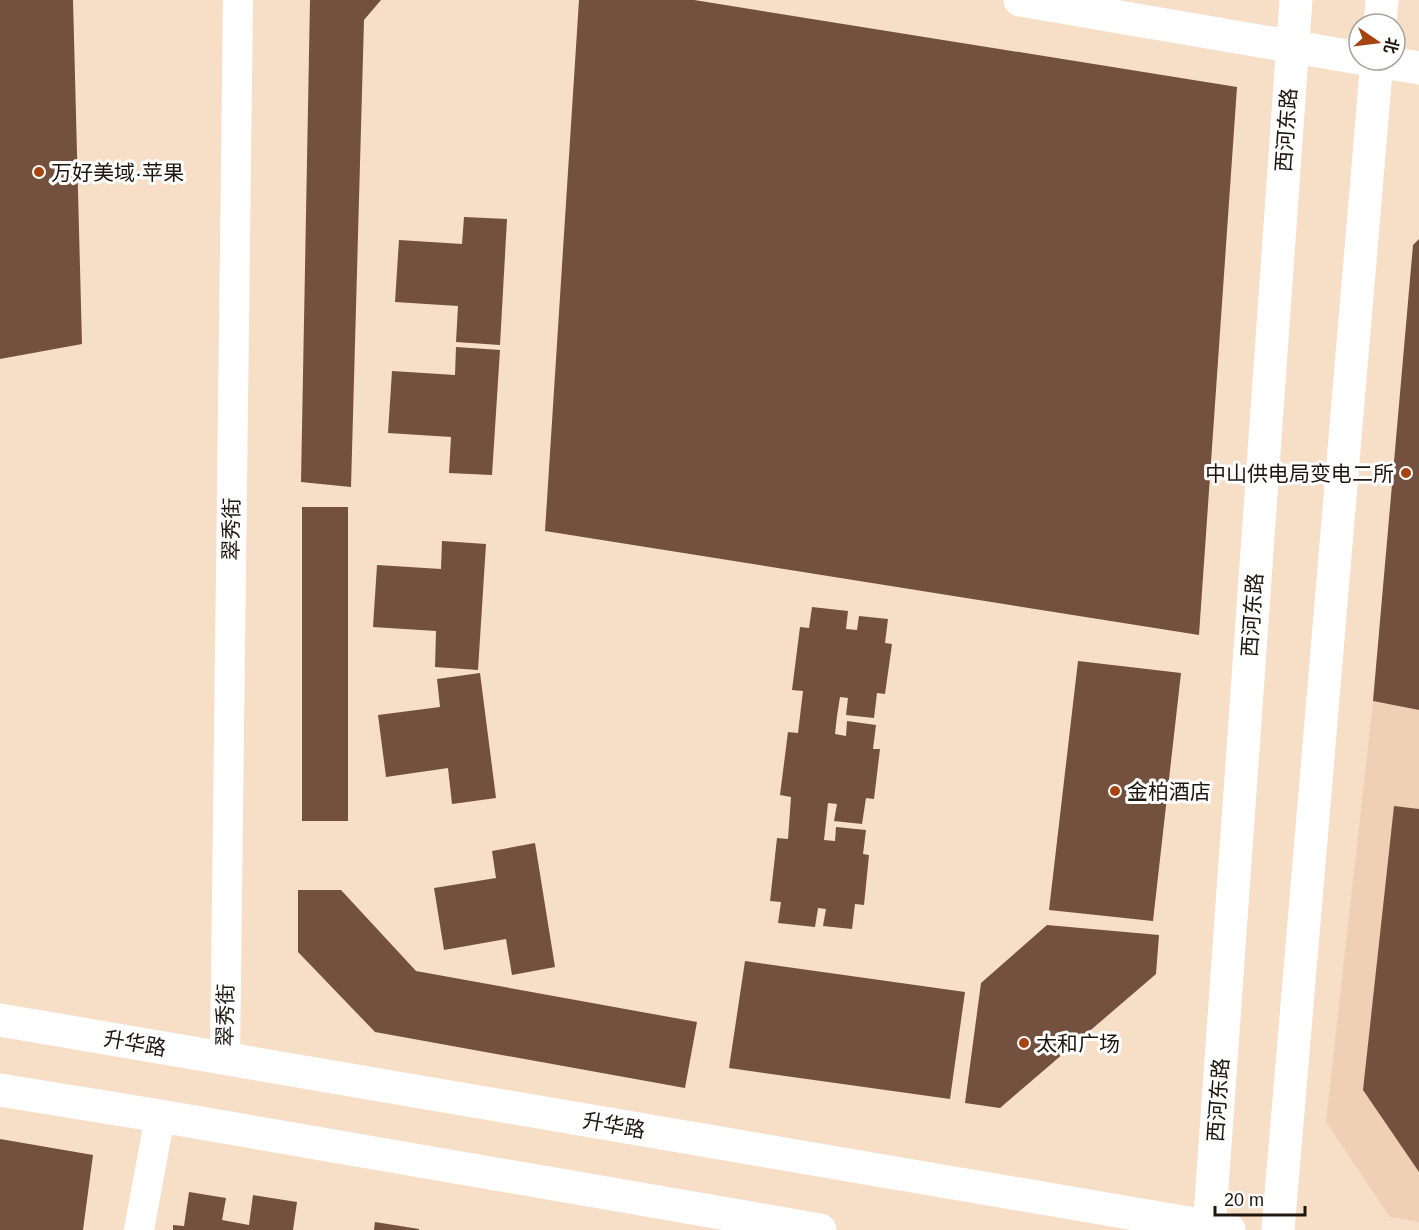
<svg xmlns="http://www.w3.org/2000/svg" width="1419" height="1230" font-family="Helvetica,'Noto Sans SC',sans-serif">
<rect width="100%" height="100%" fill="#f7dec7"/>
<!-- built -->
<path fill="#efd0b4" d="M1373,701L1419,710V1222L1390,1217L1326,1122Z"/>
<!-- building -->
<path fill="#74503f" d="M0,0H73L82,344L0,359Z
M310,0H381L364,20L351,487L301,482Z
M579,0H694L1237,87L1199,635L545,531Z
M464,217L507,219L500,345L456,342L458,306L395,302L399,240L462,244Z
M1419,239V710L1373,701L1413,245Z
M456,347L500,350L492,475L449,473L451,437L388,433L392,371L455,375Z
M302,507H348V821H302Z
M442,541L486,544L478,670L435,667L436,631L373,627L377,565L441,569Z
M812,607L848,611L846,629L857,630L859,616L888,619L885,643L892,644L885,694L877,693L874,718L846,715L848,698L840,697L837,716L835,734L846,736L847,721L876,725L873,749H880L874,799L866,798L862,824L834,821L837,804L828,803L824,840L835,841L836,827L866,830L863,854L869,855L864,905L855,904L852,929L823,926L826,909L818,908L815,927L778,923L781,902L770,901L777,838L788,839L791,797L780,795L788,732L798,733L803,691L792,690L800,627L809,628Z
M1078,661L1181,673L1153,921L1049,910Z
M480,673L496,798L452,804L448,768L386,777L378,715L440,707L437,679Z
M1394,806L1419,809V1172L1363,1090Z
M535,843L555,967L512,975L506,939L444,950L434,888L496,878L492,851Z
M298,890H341L416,971L697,1022L685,1088L375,1032L298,952Z
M1047,925L1159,935L1156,974L1000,1108L965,1103L981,983Z
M745,961L965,992L950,1099L729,1068Z
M0,1139L93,1155L83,1230H0Z
M189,1192L226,1198L222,1220L249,1225L253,1195L297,1202L293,1230H173V1225L184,1226Z
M375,1222L419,1229V1230H374Z"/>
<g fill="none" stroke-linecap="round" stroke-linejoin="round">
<!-- minor -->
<path stroke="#fff" stroke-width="30" d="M225,1059L238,0
M139,1230L160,1116"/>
<!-- tertiary -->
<path stroke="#fff" stroke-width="33" d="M1020,0L1359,58
M1380,24L1382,0
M1372,60L1419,68
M1209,1230L1296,0
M1278,1230L1377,60"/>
<!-- secondary -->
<path stroke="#fff" stroke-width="33" d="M0,1020L1229,1230
M0,1090L160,1116L820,1230"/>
</g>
<!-- markers -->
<g fill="#a74311" stroke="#fff" stroke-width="2">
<circle cx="39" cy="172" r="6"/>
<circle cx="1406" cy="473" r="6"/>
<circle cx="1115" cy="791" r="6"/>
<circle cx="1024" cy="1043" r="6"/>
</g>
<g text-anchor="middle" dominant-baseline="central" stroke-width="6" stroke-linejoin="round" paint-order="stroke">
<!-- street labels -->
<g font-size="21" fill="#1f160e" stroke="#fff">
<text transform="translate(1286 130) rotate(-86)">西河东路</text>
<text transform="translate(231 529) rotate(-89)">翠秀街</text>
<text transform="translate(1252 615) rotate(-86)">西河东路</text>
<text transform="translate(225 1015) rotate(-89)">翠秀街</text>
<text transform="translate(135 1043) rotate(10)">升华路</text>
<text transform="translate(1218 1100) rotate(-86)">西河东路</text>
<text transform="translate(614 1125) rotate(10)">升华路</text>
</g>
<!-- poi labels -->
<g font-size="21" fill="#1f160e" stroke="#fff" text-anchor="start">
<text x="51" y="172">万好美域·苹果</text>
<text x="1394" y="473" text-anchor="end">中山供电局变电二所</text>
<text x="1127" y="791">金柏酒店</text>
<text x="1036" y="1043">太和广场</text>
</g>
</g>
<!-- north arrow -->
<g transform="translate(1377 42) rotate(104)"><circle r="28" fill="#ffffff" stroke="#a5a29f" stroke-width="1.5"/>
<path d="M0-4.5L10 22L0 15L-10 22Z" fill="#a74311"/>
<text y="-9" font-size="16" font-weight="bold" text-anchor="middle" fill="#1f160e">北</text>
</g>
<!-- scale -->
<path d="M1215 1206v9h90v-9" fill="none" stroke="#1f160e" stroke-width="3"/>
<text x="1224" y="1206" font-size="18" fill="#1f160e" stroke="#ffffff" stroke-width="4.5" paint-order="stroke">20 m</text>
</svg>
